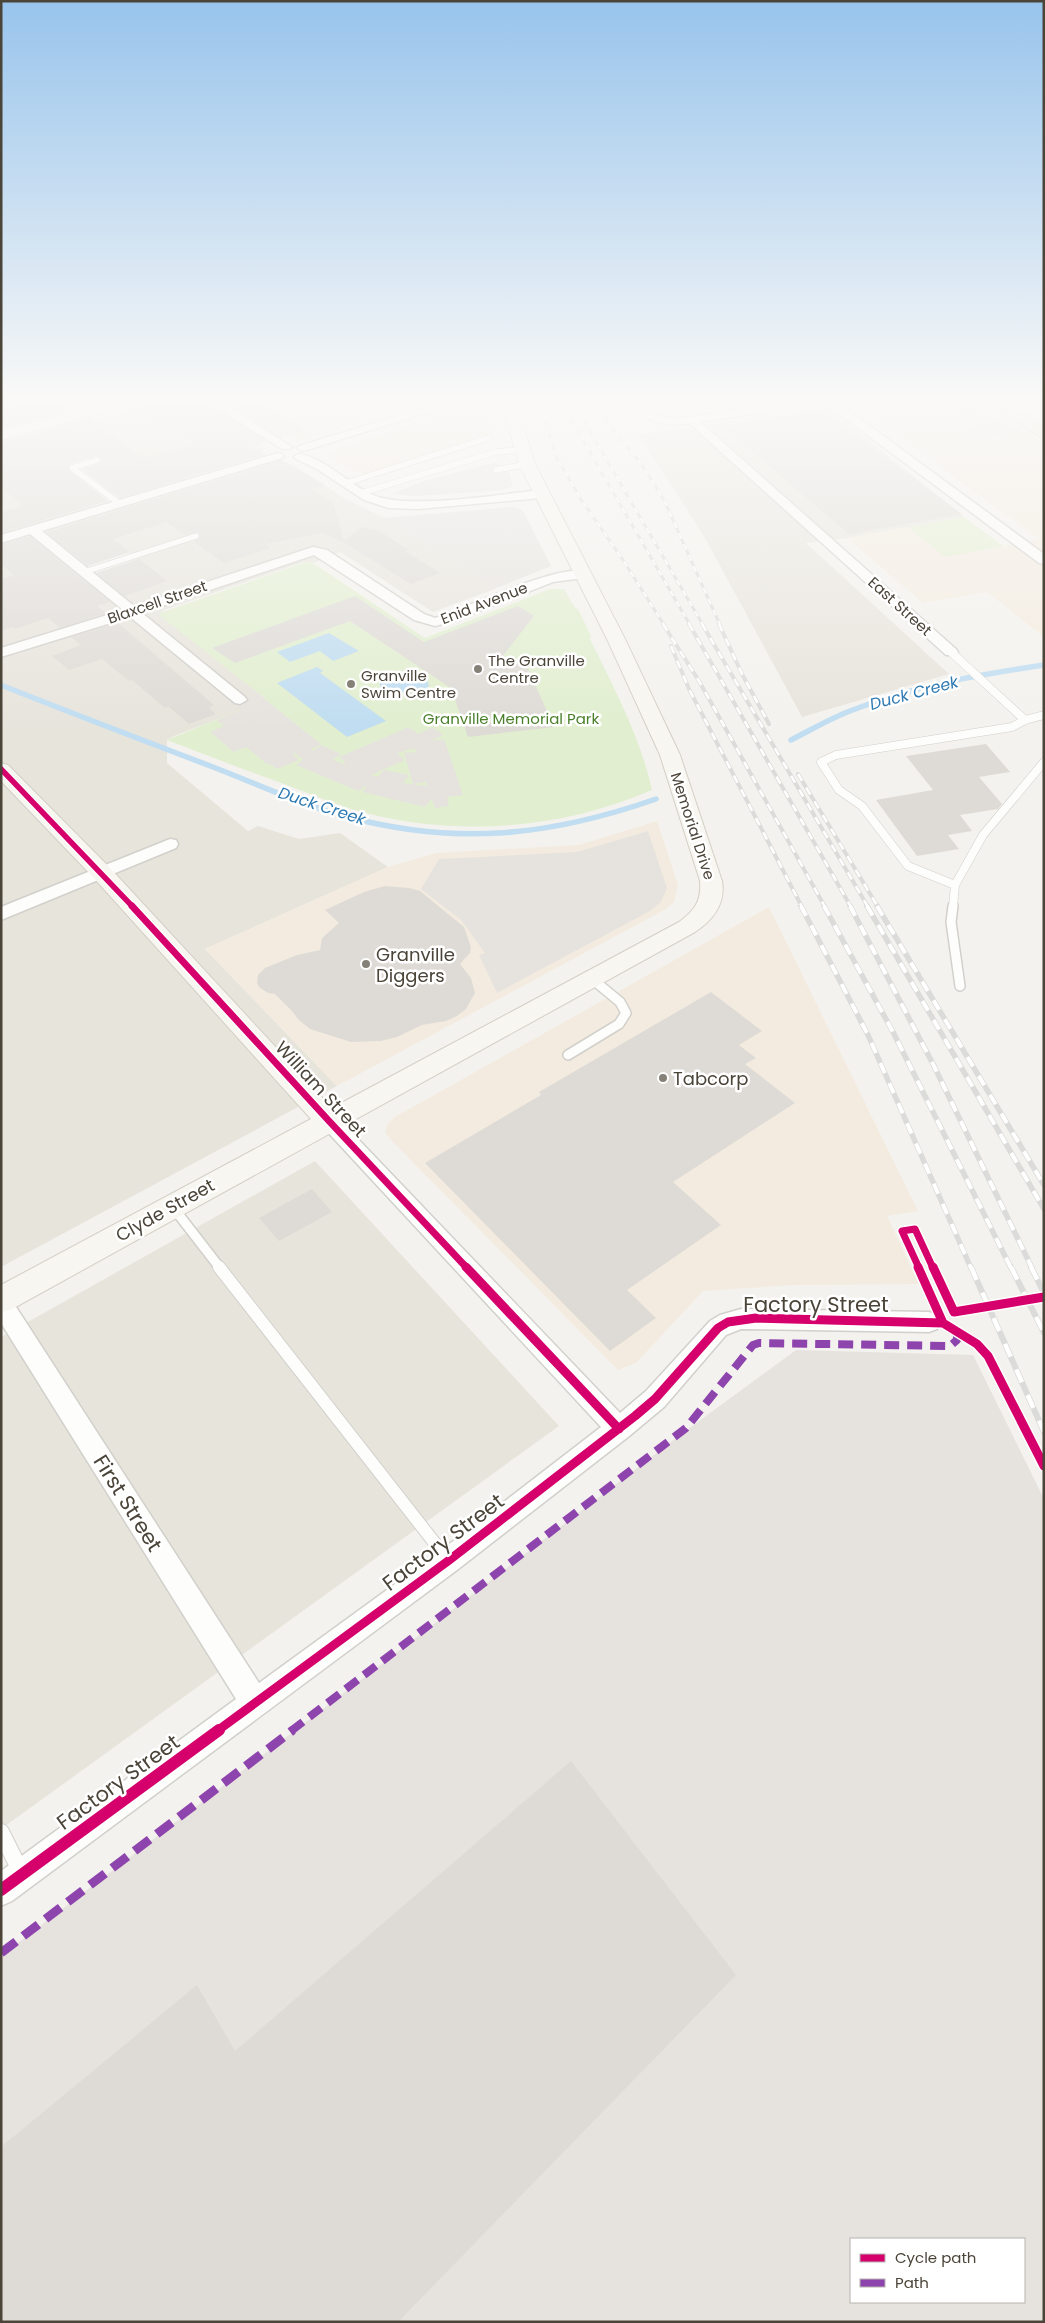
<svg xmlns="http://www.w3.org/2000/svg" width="1045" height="2323" font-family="Poppins,sans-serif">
<rect width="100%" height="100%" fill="#f4f2ee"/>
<!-- residential -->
<path fill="#e7e4dc" d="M149,404H196L266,448L261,452L114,496L82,468L105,461L54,430Z
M236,404H313L261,419Z
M828,407L964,517L847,538L806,543L949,674L802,717L704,536L639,435Z
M292,466L346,499L384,518L497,588L433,612L340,552L313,563L304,562L164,610L160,614L267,700L174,736L167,740V763L248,831L258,826L299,839L340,833L388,867L205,949L337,1086L1,1267V552L73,581L137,559L90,523Z
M1,485L47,516L1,530Z
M315,1161L559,1426L1,1829V1337Z"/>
<!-- commercial -->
<path fill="#f3ebdf" d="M313,404H404L410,407L296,442L261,419Z
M483,404H487L495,433L367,474L355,471L323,453Z
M656,404H739L674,414L665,412Z
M856,404H973L999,421L1044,405V637L987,592L923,603L847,538L908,527L945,557L1039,539Z
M657,821L678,885L674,902L666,909L337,1086L205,949L388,867L436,853L579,845Z
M769,907L918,1211L887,1216L919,1284L793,1285L703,1291L636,1363L618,1370L391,1140L385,1132L388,1124L395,1117Z"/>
<!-- industrial -->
<path fill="#e6e2de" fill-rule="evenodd" d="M796,1350L973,1355L1044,1499V2322H1V1956L680,1435ZM851,2239H1024V2302H851Z"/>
<!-- green -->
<path fill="#e1eecf" d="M964,517L1003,546L945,557L908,527Z
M306,562L313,563L425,638L550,589H564L575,608L578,609L591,636L590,639C614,688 640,736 652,790C565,828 463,837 370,814C341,807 313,795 284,784C245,770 206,755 167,740L266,699L160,616V613Z"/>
<!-- parking -->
<path fill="#e6e3df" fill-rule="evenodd" d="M927,404H973L1016,432L971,440L960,432L979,429L951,410L938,412Z
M496,462L510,474L513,486L503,490L418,496L391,494L424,481Z
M512,507L519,508L523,511L551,566L497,588L384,518Z
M258,694L321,744L310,750L313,751L321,745L341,754L333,760L344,764L346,763L339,757L409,727L418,734L433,727L443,735L431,741L444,739L463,795L447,797L449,806L435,808L432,800H430L425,807L363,792L367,785L358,791L296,765L303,760L295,753L293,754L299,760L277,769L270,764H267L246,747L234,752L210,732L224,726L217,720L241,710L233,703ZM415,748L416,752L404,753L413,784L426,782L427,786L403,783L409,775L384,770L378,777L371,775L405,760L397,753Z
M648,831L667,888L661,902L650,911L497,993L479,955L485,953L461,920L421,889L439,859L577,852Z"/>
<!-- water -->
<path fill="#c0ddf1" d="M329,633L359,651L333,661L320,651L290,662L277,652Z
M317,667L323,671L320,673L386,721L347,737L277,683Z
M394,671L427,680L429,686C423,692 418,690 410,691C400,693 388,703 380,692V676L386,672Z"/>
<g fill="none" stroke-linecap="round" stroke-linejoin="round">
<!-- stream -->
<path stroke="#c0ddf1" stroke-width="5.5" d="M1,685C71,713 142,740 213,767C257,784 302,805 348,817C457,846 550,836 656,799
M791,740C811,730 829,719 850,711C912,686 978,675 1044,665"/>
</g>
<!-- building -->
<path fill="#dedbd6" d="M20,404H68L75,409L1,429V409Z
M131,404H209L267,442L249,447L267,454L120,498L82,470L100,463L101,458L96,456L70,464L68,469L108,501L1,533V512L24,506L1,488V442L89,418L143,458L195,444Z
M228,404H263L306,430L281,438Z
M822,410L914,478L962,514L849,534L722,426Z
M281,460L295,467L325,485L312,489L333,502L344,541L361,527L378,530L409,550L405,551L440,573L411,584L343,542L322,533L266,544L271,548L224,563L194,542L200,537L199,532L185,535L167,522L113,539L130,552L88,566L46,532Z
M30,536L110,602L97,606L106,613L60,628L48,618L15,629L13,627L1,631V579L14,575L1,564V545Z
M139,559L167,581L125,596L96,573Z
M355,596L424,642L518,606L534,616L495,666L525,662L554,727L468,737L451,688L350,621L235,663L212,648Z
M118,623L214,705L209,708L216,714L189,724L168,706L165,708L132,680L129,681L102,659L69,670L52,656L81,645L71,637Z
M986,744L1010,772L979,777L1002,804L998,809L960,815L972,831L948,835L959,849L917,856L876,800L933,790L906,756Z
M385,886L409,888L420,891L464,927L471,947L470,953L460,964L471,978L475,993L466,1009L457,1016L446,1021L422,1025L397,1037L381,1041L351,1042L310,1029L299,1020L291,1010L275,994L268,993L259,987L257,983L258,975L265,968L297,955L320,950L322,938L339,923L325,910L364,892Z
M711,992L762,1031L739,1045L756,1058L745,1064L795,1103L673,1182L721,1225L627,1290L656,1318L610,1351L425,1163L541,1095L539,1092Z
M312,1189L332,1212L279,1241L259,1218Z
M571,1761L736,1975L398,2322H1V2147L197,1985L235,2051Z"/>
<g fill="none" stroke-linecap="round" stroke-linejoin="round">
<defs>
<path id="lane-far4" d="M97,460L72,468L120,504
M496,470L527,464
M346,483L488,438
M361,493L496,452L521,450
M84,572L196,536"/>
<path id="lane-far3" d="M951,652L1025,720
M1044,715L1025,720L1012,727L836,755L821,762L839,790L862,806L908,866L955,885L983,835L1044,762
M953,907L955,885"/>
<path id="lane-far2" d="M953,906L951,922L960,986
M568,1055L619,1024L626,1013L620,1002L591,978
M172,1206L220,1268"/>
<path id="lane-far1" d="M219,1267L448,1560"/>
<path id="lane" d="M1,1832L21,1872"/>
<path id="street" d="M211,404H224L292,447L290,449H282Z
M437,404H454L307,450L303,451L297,448L299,446Z
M630,404H642L655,415L677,419L773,404H801L796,407L700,422L956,649L958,652L956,655H946L689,423C666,427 645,422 630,404Z
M829,404H840L1044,554V564L1039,563L830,407Z
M1007,404H1020L1011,409L1007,408Z
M278,453L282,454L284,456L282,458L42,531L134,606L313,547L327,550L424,614L435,618C459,611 574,556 590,574L583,578L553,582L451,622L435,626L414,620L314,555L142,613L245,697L247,700L240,704L235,703L130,617L1,657V648L123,610L30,534L1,543V535Z
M300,454C328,460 348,484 373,495C409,510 500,494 541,490L547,494L541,498L418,509L389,508L364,500L317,469L296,459L294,457L296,455Z
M170,839L176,840L178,844L176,848L1,920V907Z
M329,1113L336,1116L620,1413L646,1391L710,1321L720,1315L741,1309L929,1312L937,1315L941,1322L937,1329L929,1332L741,1329L726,1335L664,1407L628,1437L457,1570L12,1901L1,1906V1871L236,1699L1,1323V1293L9,1296L259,1683L439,1552L601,1427L322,1126L319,1121L322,1116Z"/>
<path id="secondary" d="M102,404H126L124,407L1,440V431Z
M502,404H516L535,464L625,639L680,755L722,881C726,904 713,920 695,932L12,1309L1,1312V1285L311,1119L93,877L1,781V763L8,765L109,867L332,1108L679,922C694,911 702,901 700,881L660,755L607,639L519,464Z"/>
<path id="highway" d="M989,404H1006L1044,428V439Z"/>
</defs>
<!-- lane-far4 casing -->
<use href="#lane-far4" stroke="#d2d0cb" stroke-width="7"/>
<!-- lane-far3 casing -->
<use href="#lane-far3" stroke="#d2d0cb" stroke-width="9"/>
<!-- lane-far2 casing -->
<use href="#lane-far2" stroke="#d2d0cb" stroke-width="12"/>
<!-- lane-far1 casing -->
<use href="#lane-far1" stroke="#d2d0cb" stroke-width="14"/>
<!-- lane casing -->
<use href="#lane" stroke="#d2d0cb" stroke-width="18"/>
<!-- street casing -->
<use href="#street" stroke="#d2d0cb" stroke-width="3"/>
<!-- secondary casing -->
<use href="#secondary" stroke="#d3cfc5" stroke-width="2"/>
<!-- highway casing -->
<use href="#highway" stroke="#ccbfa9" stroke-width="2"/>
<!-- lane-far4 -->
<use href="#lane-far4" stroke="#fdfdfc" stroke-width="5.5"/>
<!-- lane-far3 -->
<use href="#lane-far3" stroke="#fdfdfc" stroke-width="8"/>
<!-- lane-far2 -->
<use href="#lane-far2" stroke="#fdfdfc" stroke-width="9"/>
<!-- lane-far1 -->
<use href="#lane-far1" stroke="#fdfdfc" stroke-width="12"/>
<!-- lane -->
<use href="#lane" stroke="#fdfdfc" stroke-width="16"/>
<!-- street -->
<use href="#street" fill="#fdfdfc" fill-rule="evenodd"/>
<!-- secondary -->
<use href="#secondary" fill="#f7f6f1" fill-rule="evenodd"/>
<!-- highway -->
<use href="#highway" fill="#ede8db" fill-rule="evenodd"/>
<defs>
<path id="rail-far3" d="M540,404L557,458L580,498L623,560L664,625
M562,404L690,625
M574,404L703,625
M593,404L644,468L665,502L720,625"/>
<path id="rail-far2" d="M663,624L699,681L825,907
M689,624L851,907
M702,624L868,907
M719,624L742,674L769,724
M671,646L689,689L802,907
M798,774L878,907"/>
<path id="rail-far1" d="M801,906L868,1035L971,1268
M824,906L893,1032L1011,1268
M850,906L933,1064L1032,1268
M867,906L1044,1209
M877,906L1044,1185"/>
<path id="rail" d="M971,1267L1044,1432
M1011,1267L1044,1333
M1031,1267L1044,1293"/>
</defs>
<!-- rail-far3 casing -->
<use href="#rail-far3" stroke="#dbdbda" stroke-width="3"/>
<!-- rail-far2 casing -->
<use href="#rail-far2" stroke="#dbdbda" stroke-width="4"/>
<!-- rail-far1 casing -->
<use href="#rail-far1" stroke="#dbdbda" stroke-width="5.5"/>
<!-- rail casing -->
<use href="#rail" stroke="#dbdbda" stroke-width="6"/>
<!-- rail-far3 -->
<use href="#rail-far3" stroke="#fff" stroke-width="2" stroke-dasharray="6" stroke-linecap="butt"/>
<!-- rail-far2 -->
<use href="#rail-far2" stroke="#fff" stroke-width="2.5" stroke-dasharray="8" stroke-linecap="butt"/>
<!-- rail-far1 -->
<use href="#rail-far1" stroke="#fff" stroke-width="4" stroke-dasharray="11" stroke-linecap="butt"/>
<!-- rail -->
<use href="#rail" stroke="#fff" stroke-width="4.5" stroke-dasharray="14" stroke-linecap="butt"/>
<!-- quiet-far1 -->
<path stroke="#8e44ad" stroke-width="8" stroke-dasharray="15 8" stroke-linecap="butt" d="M291,1731L686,1428L753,1345L759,1343L950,1346L957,1340V1331"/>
<!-- quiet -->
<path stroke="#8e44ad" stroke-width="9" stroke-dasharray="19 9" stroke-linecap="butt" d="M1,1953L293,1730"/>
<defs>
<path id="cycleway-far3" d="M1,769L133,907"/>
<path id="cycleway-far2" d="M132,906L329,1121L467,1268
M919,1268L902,1231L915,1229L933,1268"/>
<path id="cycleway-far1" d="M466,1267L619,1429
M918,1267L943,1323
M933,1267L954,1312L1044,1297
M217,1731L448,1561L635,1416L655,1399L718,1328L728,1322L756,1318L943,1323L977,1344L988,1356L1044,1466"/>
<path id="cycleway" d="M1,1890L219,1730"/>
</defs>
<!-- cycleway-far3 casing -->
<use href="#cycleway-far3" stroke="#fff" stroke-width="8"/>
<!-- cycleway-far2 casing -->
<use href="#cycleway-far2" stroke="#fff" stroke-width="10"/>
<!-- cycleway-far1 casing -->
<use href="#cycleway-far1" stroke="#fff" stroke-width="12"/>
<!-- cycleway casing -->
<use href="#cycleway" stroke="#fff" stroke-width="15"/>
<!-- cycleway-far3 -->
<use href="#cycleway-far3" stroke="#d6006c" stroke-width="5.5"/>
<!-- cycleway-far2 -->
<use href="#cycleway-far2" stroke="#d6006c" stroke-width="7"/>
<!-- cycleway-far1 -->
<use href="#cycleway-far1" stroke="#d6006c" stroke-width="9"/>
<!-- cycleway -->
<use href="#cycleway" stroke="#d6006c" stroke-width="12"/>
</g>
<!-- sky -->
<linearGradient id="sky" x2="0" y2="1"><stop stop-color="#98c4ec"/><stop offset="0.55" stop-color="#faf9f7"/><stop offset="1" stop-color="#faf9f7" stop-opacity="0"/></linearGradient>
<rect width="1045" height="729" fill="url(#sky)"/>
<!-- markers -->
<g fill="#868178" stroke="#fff" stroke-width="2">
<circle cx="478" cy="669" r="5"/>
<circle cx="351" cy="684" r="5"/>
<circle cx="366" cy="964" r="5"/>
<circle cx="663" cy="1078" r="5"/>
</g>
<g text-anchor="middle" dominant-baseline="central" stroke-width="5" stroke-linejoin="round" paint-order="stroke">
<!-- far-street labels -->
<g font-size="15" fill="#4b4439" stroke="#fff">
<text transform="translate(157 602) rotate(-19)">Blaxcell Street</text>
<text transform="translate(484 603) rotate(-21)">Enid Avenue</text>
<text transform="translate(900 606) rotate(42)">East Street</text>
<text transform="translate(693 826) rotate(72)">Memorial Drive</text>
</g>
<!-- far-poi labels -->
<g font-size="15" fill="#4b4439" stroke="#fff" text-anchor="start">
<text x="488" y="660">The Granville<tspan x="488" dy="17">Centre</tspan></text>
<text x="361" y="675">Granville<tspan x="361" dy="17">Swim Centre</tspan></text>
</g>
<!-- far-park labels -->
<g font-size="15" fill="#4a7f2a" stroke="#fff">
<text x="511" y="718">Granville Memorial Park</text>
</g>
<!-- far-water labels -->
<g font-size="16" font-style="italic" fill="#2e7ab2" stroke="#fff">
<text transform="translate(914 693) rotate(-15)">Duck Creek</text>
<text transform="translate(322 806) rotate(18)">Duck Creek</text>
</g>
<!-- poi labels -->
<g font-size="18" fill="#4b4439" stroke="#fff" text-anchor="start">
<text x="376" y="954">Granville<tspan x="376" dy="21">Diggers</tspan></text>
<text x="673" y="1078">Tabcorp</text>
</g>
<!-- street labels -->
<g font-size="18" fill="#4b4439" stroke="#fff">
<text transform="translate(321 1089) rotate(47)">William Street</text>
<text transform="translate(165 1210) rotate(-29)">Clyde Street</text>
</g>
<!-- near-street labels -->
<g font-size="21" fill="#4b4439" stroke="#fff">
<text x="816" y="1304">Factory Street</text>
<text transform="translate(128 1503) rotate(58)">First Street</text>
<text transform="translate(443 1542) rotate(-37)">Factory Street</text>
<text transform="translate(118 1782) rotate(-36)">Factory Street</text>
</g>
</g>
<!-- border -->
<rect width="1045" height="2323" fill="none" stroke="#4b4439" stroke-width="5"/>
<!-- legend -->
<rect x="850" y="2238" width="175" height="65" fill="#ffffff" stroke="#b7b4b0"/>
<rect x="860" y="2254" width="25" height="8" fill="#d6006c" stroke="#b7b4b0"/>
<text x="895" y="2263" font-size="15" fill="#4b4439">Cycle path</text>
<rect x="860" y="2279" width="25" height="8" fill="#8e44ad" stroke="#b7b4b0"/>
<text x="895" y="2288" font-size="15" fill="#4b4439">Path</text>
</svg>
